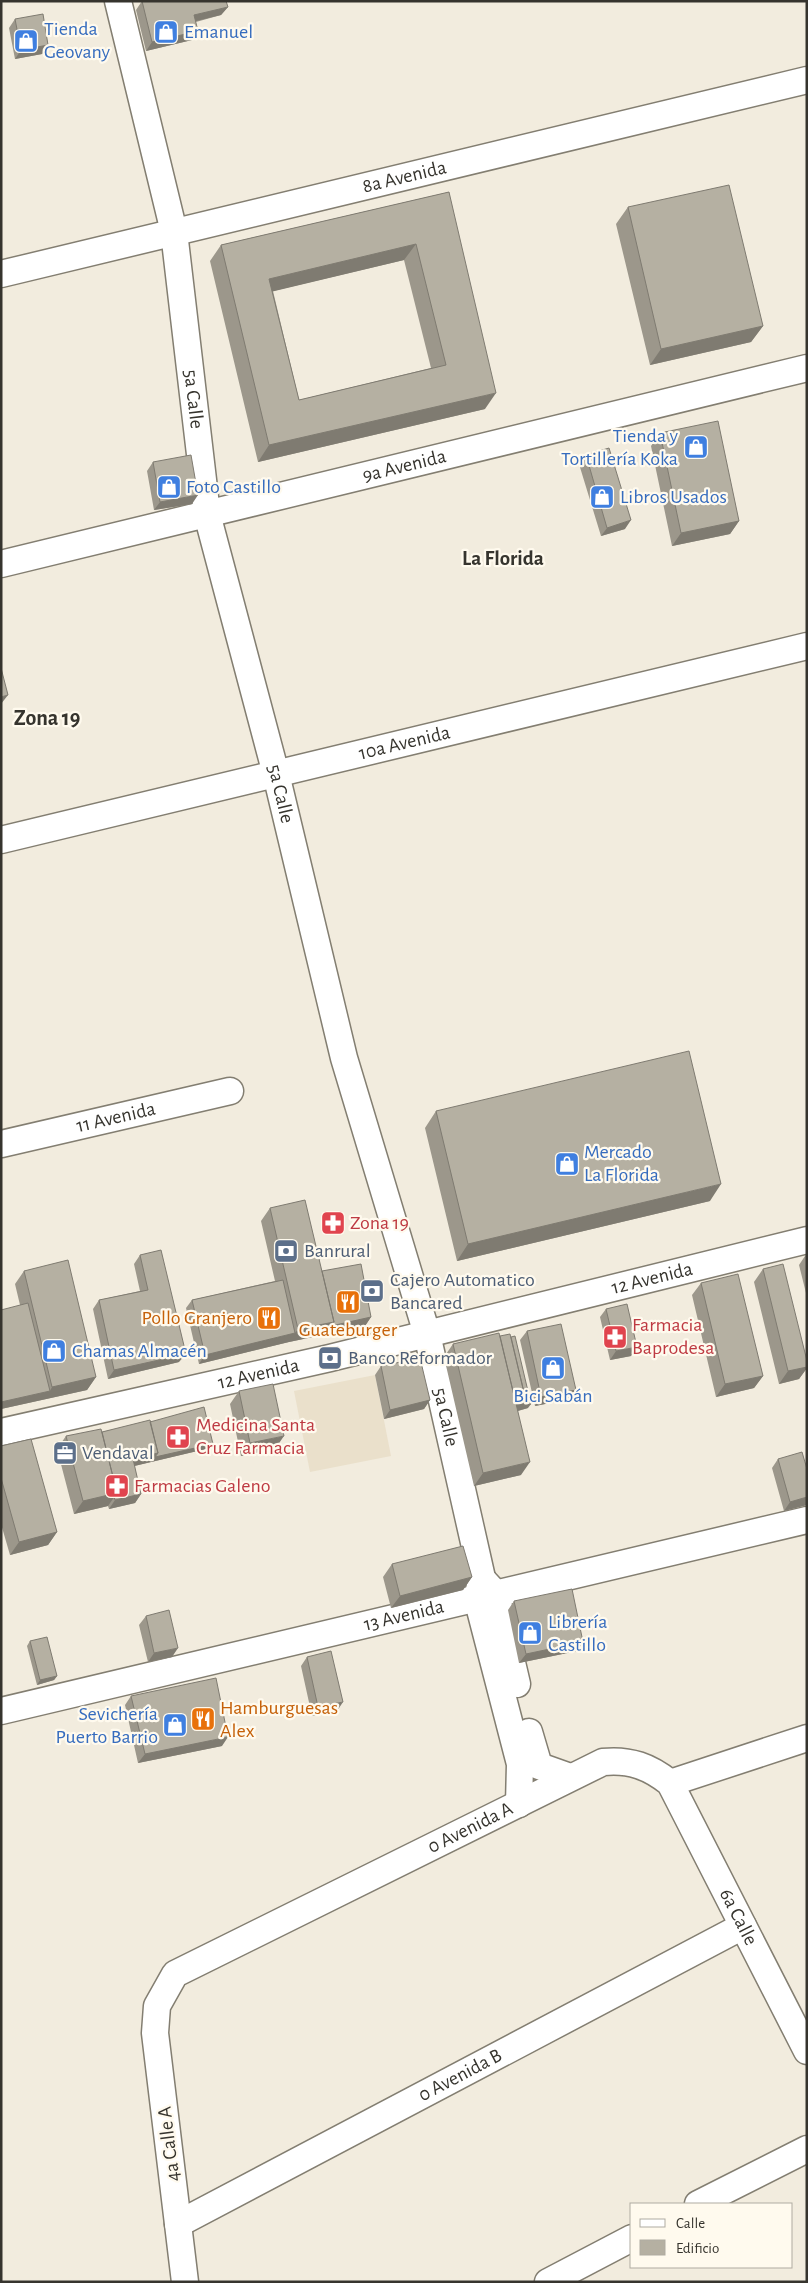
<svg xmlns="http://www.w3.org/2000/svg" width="808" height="2283" font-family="'Alegreya Sans',sans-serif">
<rect width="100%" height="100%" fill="#f2ecde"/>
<!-- built -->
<path fill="#eae0cb" d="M375,1375L391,1456L310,1472L294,1391Z"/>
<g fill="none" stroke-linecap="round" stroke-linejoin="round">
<defs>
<g id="minor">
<path id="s1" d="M118,1L174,232L207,514L276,774L344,1058L427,1334L482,1578L477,1598L520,1764L519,1804"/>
<path id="s2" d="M1,274L807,80"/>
<path id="s3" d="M1,564L807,368"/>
<path id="s4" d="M1,840L807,646"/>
<path id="s5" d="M1,1144L230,1091"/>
<path id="s6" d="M1,1432L330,1358L807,1240"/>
<path d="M484,1581L496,1594L517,1684"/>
<path id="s7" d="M1,1711L807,1520"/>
<path d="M529,1732L539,1766L570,1777"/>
<path d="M670,1783L807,1738"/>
<path d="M698,2204L807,2149"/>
<path id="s8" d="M178,2224L743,1926"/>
<path id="s9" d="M185,2282L155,2033L157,2006L175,1974L603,1762C630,1759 650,1767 670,1783L807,2051"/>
<path d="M548,2282L632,2238"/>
</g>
</defs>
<!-- minor casing -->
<use href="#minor" stroke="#837e71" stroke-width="29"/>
<!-- minor -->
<use href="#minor" stroke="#fff" stroke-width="26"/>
</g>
<!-- wall -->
<path fill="#9c978b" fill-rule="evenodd" d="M142,1L228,7L221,15L196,22L192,40L146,51L136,10Z
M15,19L48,45L42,54L15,59L9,28Z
M449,192L485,409L258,462L210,261L221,245ZM404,260L431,368L299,400L273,291Z
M628,207L763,326L751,342L650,365L616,224Z
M660,433L739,521L730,534L672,546L651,446Z
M586,455L625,529L601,536L579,464Z
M153,462L192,504L154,510L147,471Z
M436,1111L710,1201L457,1261L425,1128Z
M270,1208L322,1271L371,1317L365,1326L289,1342L199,1364L186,1308L192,1300L275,1281L261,1221Z
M807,1253V1297L799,1265Z
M140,1255L179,1362L108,1379L93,1309L99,1300L140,1291L134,1264Z
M763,1269L807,1361V1368L799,1379L779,1384L754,1282Z
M24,1271L96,1377L87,1390L1,1409L20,1305L15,1284Z
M701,1283L763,1376L754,1388L716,1397L692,1295Z
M606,1309L631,1356L610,1360L600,1317Z
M527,1331L576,1390L570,1399L535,1406L520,1340Z
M500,1336L528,1408L518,1411L521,1475L474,1486L444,1357L453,1344Z
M381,1366L430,1400L424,1409L384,1419L375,1375Z
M239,1391L275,1449L241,1456L230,1404Z
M150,1422L213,1444L210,1448L134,1466L141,1494L135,1503L109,1509L108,1506L74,1514L57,1449L66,1436L102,1432Z
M1,1446L57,1532L48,1545L10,1555L1,1524Z
M778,1459L807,1505L784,1511L772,1468Z
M392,1564L472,1577L463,1590L391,1608L383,1577Z
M514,1601L583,1642L577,1651L519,1663L508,1610Z
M146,1616L172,1657L148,1662L139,1625Z
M30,1641L57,1676L54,1680L37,1685L27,1646Z
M307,1657L337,1711L312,1716L301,1666Z
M131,1696L222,1746L138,1763L125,1705Z"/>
<!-- shaded-wall -->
<path fill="#7f7b71" d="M228,7L221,15L188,23L194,15Z
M198,31L192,40L146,51L152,42Z
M48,45L42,54L15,59L21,50Z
M416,244L404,260L258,295L269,279Z
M763,326L751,342L650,365L661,349Z
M496,393L485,409L258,462L269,445Z
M198,495L192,504L154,510L160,502Z
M631,520L625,529L601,536L607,528Z
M739,521L730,534L672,546L681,533Z
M8,695L1,704V697Z
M721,1184L710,1201L457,1261L468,1244Z
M371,1317L365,1326L289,1342L199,1364L205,1355L295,1333L298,1329L334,1322Z
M637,1347L631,1356L610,1360L616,1351Z
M186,1354L179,1362L108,1379L114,1370Z
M807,1367V1368L799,1379L779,1384L788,1371Z
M763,1376L754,1388L716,1397L725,1384Z
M96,1377L87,1390L1,1409V1402L50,1391L52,1387Z
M576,1390L570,1399L535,1406L541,1397Z
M430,1400L424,1409L384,1419L390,1410Z
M526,1401L531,1404L528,1408L506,1414L513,1405Z
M284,1436L275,1449L241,1456L250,1443Z
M213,1444L210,1448L126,1468L133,1459L158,1453Z
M530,1462L521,1475L474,1486L483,1473Z
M117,1493L108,1506L74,1514L83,1501Z
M141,1494L135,1503L109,1509L115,1500Z
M807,1497V1505L784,1511L790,1502Z
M57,1532L48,1545L10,1555L19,1542Z
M472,1577L463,1590L391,1608L400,1596Z
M583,1642L577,1651L519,1663L526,1654Z
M178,1648L172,1657L148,1662L154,1653Z
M57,1676L54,1680L37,1685L40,1680Z
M343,1702L337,1711L312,1716L318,1707Z
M228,1737L222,1746L138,1763L145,1754Z"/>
<!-- building -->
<path fill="#b5b0a2" stroke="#7f7b71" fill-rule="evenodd" d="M142,1H226L228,7L194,15L198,31L152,42Z
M43,14L48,45L21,50L15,19Z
M729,185L763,326L661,349L628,207Z
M449,192L496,393L269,445L221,245ZM416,244L446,365L299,400L269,279Z
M718,421L739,521L681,533L660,433Z
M609,448L631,520L607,528L586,455Z
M191,455L198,495L160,502L153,462Z
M1,668L8,695L1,697Z
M689,1051L721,1184L468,1244L436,1111Z
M305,1200L334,1322L298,1329L270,1208Z
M161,1250L186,1354L114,1370L99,1300L148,1290L140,1255Z
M68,1260L96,1377L52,1387L24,1271Z
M361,1264L371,1317L331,1326L334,1322L322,1271Z
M783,1264L807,1361V1367L788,1371L763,1269Z
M738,1274L763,1376L725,1384L701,1283Z
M283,1280L295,1333L205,1355L192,1300Z
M28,1303L50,1391L1,1402V1310Z
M627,1304L637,1347L616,1351L606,1309Z
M561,1324L576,1390L541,1397L527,1331Z
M499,1333L530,1462L483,1473L453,1344Z
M510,1334L526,1401L516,1404L500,1336Z
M515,1336L531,1404L523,1406L526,1401L511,1337Z
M420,1358L430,1400L390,1410L381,1366Z
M273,1384L284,1436L250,1443L239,1391Z
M204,1407L213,1444L155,1457L158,1453L150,1422Z
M150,1420L158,1453L133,1459L141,1494L115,1500L114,1497L117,1493L102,1432Z
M101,1429L117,1493L83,1501L66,1436Z
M31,1439L57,1532L19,1542L1,1478V1446Z
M802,1452L807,1469V1497L790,1502L778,1459Z
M463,1546L472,1577L400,1596L392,1564Z
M572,1589L583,1642L526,1654L514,1601Z
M169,1610L178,1648L154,1653L146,1616Z
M47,1637L57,1676L40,1680L30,1641Z
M331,1651L343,1702L318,1707L307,1657Z
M216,1678L228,1737L145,1754L131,1696Z"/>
<!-- icons -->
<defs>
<symbol id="shop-square" viewBox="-11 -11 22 22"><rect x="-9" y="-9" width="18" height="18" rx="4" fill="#3f7fe0" stroke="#fffaee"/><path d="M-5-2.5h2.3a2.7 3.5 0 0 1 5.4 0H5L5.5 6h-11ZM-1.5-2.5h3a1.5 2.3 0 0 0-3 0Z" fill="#fff"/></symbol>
<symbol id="pharmacy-square" viewBox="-11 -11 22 22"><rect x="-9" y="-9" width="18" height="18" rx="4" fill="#e0444e" stroke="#fffaee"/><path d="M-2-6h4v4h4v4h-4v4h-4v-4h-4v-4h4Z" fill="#fff"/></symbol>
<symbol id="bank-square" viewBox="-11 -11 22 22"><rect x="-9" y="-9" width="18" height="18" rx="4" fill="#5c6f8a" stroke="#fffaee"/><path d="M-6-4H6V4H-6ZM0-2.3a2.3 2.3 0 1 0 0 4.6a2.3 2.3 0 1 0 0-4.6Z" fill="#fff"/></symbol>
<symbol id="restaurant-square" viewBox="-11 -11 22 22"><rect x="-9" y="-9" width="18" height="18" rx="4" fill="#e8710a" stroke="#fffaee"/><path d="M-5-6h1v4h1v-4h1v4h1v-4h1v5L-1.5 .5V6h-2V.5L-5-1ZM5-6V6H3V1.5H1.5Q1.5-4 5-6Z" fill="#fff"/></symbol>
<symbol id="office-square" viewBox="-11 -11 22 22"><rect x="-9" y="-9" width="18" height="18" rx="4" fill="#5c6f8a" stroke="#fffaee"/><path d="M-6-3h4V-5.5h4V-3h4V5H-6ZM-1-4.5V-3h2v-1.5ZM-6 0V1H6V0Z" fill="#fff"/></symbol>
</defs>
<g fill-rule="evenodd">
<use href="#shop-square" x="152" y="18" width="28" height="28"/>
<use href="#shop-square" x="12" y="27" width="28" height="28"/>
<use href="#shop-square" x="682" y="433" width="28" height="28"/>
<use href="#shop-square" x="155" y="473" width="28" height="28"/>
<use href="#shop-square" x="588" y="483" width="28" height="28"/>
<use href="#shop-square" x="553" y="1150" width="28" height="28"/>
<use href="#pharmacy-square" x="319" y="1209" width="28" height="28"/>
<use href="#bank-square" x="272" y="1237" width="28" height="28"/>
<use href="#bank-square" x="358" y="1277" width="28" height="28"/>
<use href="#restaurant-square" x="334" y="1288" width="28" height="28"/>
<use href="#restaurant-square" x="255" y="1304" width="28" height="28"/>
<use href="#pharmacy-square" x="601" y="1323" width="28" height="28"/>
<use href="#shop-square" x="40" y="1337" width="28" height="28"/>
<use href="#bank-square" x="316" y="1344" width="28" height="28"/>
<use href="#shop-square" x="539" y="1354" width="28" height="28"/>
<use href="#pharmacy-square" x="164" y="1423" width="28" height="28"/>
<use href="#office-square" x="51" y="1439" width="28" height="28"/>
<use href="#pharmacy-square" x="103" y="1472" width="28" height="28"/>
<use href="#shop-square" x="516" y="1619" width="28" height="28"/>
<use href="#restaurant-square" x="189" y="1705" width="28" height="28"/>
<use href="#shop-square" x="161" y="1711" width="28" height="28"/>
</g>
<g text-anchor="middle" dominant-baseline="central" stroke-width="4.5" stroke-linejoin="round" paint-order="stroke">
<!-- shop labels -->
<g font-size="20" fill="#366cbe" stroke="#fffaee" text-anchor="start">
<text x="44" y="29">Tienda<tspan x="44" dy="23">Geovany</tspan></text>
<text x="184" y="32">Emanuel</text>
<text x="678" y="436" text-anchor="end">Tienda y<tspan x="678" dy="23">Tortillería Koka</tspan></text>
<text x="186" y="487">Foto Castillo</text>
<text x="620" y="497">Libros Usados</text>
<text x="584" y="1152">Mercado<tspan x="584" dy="23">La Florida</tspan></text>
<text x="72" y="1351">Chamas Almacén</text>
<text x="553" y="1396" text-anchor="middle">Bici Sabán</text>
<text x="548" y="1622">Librería<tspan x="548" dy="23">Castillo</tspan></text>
<text x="158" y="1714" text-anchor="end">Sevichería<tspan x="158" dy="23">Puerto Barrio</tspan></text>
</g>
<!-- street labels -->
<g font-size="20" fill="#36342e" stroke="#fffaee">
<text stroke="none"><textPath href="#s2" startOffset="415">8a Avenida</textPath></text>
<text stroke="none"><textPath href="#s1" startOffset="406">5a Calle</textPath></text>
<text stroke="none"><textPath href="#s3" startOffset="415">9a Avenida</textPath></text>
<text stroke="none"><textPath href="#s4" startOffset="415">10a Avenida</textPath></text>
<text stroke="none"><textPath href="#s1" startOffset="811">5a Calle</textPath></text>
<text stroke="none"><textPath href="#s5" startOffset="118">11 Avenida</textPath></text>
<text stroke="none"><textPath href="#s6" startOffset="669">12 Avenida</textPath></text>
<text stroke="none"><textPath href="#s6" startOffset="264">12 Avenida</textPath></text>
<text stroke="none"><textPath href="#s1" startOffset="1456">5a Calle</textPath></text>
<text stroke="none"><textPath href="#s7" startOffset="414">13 Avenida</textPath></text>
<text stroke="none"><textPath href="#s9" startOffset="644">0 Avenida A</textPath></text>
<text stroke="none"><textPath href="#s9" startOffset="1015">6a Calle</textPath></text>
<text stroke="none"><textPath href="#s8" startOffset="319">0 Avenida B</textPath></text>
<text transform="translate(169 2144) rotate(-97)">4a Calle A</text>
</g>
<!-- health labels -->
<g font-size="20" fill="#be3a42" stroke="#fffaee" text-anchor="start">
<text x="350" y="1223">Zona 19</text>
<text x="632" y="1325">Farmacia<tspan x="632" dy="23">Baprodesa</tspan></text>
<text x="196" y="1425">Medicina Santa<tspan x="196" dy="23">Cruz Farmacia</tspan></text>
<text x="134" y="1486">Farmacias Galeno</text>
</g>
<!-- service labels -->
<g font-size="20" fill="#4e5e75" stroke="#fffaee" text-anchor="start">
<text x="304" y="1251">Banrural</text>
<text x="390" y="1280">Cajero Automatico<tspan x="390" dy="23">Bancared</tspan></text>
<text x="348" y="1358">Banco Reformador</text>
<text x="82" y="1453">Vendaval</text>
</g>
<!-- food labels -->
<g font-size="20" fill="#c56008" stroke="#fffaee" text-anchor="end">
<text x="252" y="1318">Pollo Granjero</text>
<text x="348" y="1330" text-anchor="middle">Guateburger</text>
<text x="220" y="1708" text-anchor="start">Hamburguesas<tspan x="220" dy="23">Alex</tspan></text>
</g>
<!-- neighbourhood labels -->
<g font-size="21" font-weight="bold" fill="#36342e" stroke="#fffaee">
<text x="503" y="558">La Florida</text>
</g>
<!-- quarter labels -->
<g font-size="22" font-weight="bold" fill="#36342e" stroke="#fffaee">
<text x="47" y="718">Zona 19</text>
</g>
</g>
<!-- border -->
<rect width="808" height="2283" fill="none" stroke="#36342e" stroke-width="5"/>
<!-- legend -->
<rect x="630" y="2203" width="162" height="65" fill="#fffaee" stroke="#afaba1"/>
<rect x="640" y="2219" width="25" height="8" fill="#ffffff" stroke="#afaba1"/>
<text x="676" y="2228" font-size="15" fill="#36342e">Calle</text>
<rect x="640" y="2240" width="25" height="15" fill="#b5b0a2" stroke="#afaba1"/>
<text x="676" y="2253" font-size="15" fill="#36342e">Edificio</text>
</svg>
